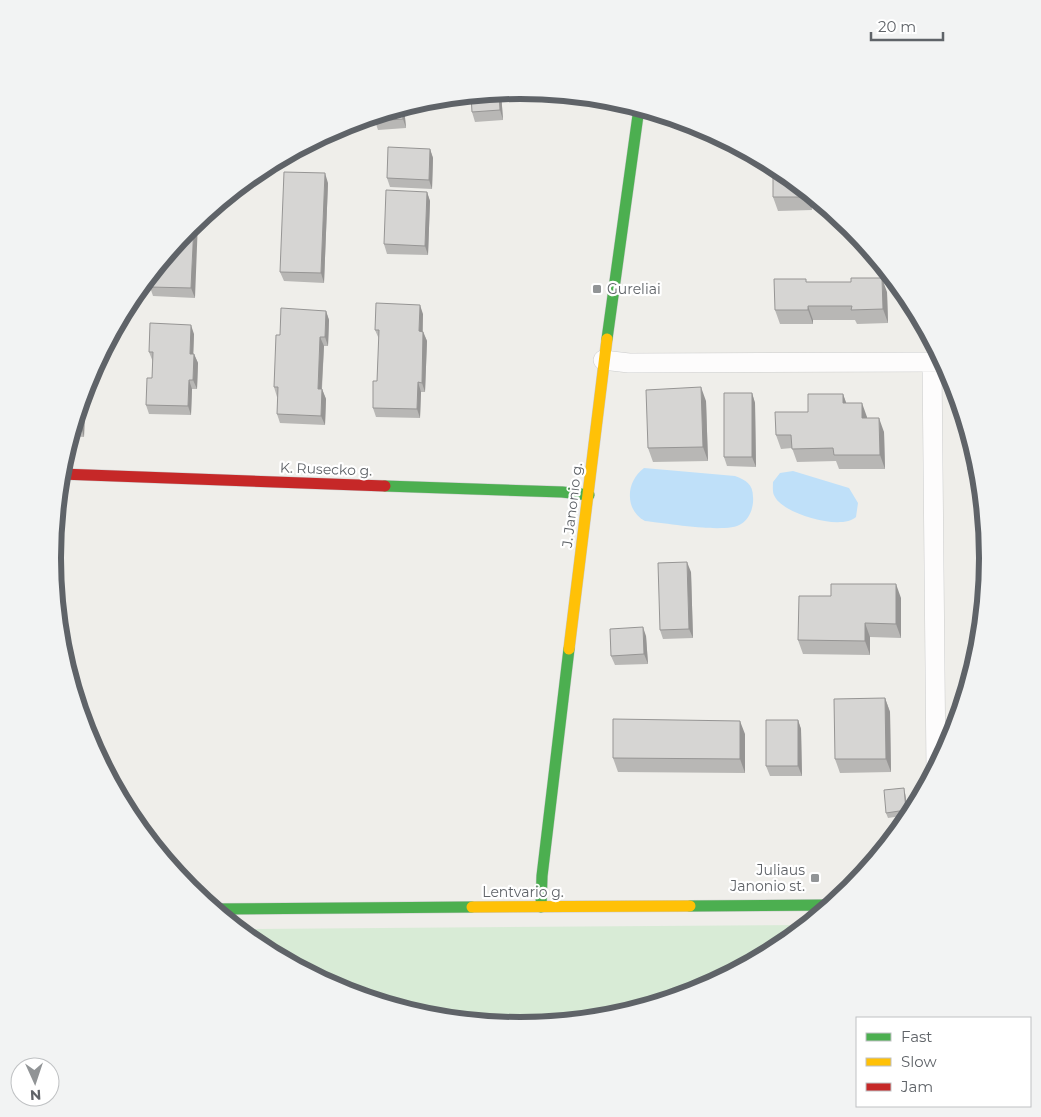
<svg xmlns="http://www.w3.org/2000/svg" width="1041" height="1117" font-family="Montserrat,sans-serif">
<rect width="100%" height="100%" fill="#efeeea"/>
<!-- green -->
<path fill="#d8ebd6" d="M808,925L780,948L699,991L612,1018L520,1026L429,1017L341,991L260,947L238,929Z"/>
<!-- water -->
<path fill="#bfe0f9" d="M644,468L735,476C746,480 753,484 753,497C754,506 750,519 741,524C727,534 665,523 645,521C624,510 626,481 644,468Z
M793,471L849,488L858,503L856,517C841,531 784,514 775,497C772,493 773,487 773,482L780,473Z"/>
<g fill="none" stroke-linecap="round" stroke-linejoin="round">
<defs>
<path id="street" d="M603,360L629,363L944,362
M932,362L936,770"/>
<path id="fast" d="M607,339L639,108
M385,486L562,492L589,495
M690,906L833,905
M541,907L542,876L569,649
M214,909L472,907"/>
<path id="slow" d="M569,649L607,339
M472,907L690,906"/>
<path id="jam" d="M61,474L385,486"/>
</defs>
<!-- street casing -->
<use href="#street" stroke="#cbcccc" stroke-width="20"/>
<!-- fast casing -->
<use href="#fast" stroke="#cacacb" stroke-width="12"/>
<!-- slow casing -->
<use href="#slow" stroke="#cacacb" stroke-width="12"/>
<!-- jam casing -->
<use href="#jam" stroke="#cacacb" stroke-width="12"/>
<!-- street -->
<use href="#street" stroke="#fdfcfc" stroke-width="19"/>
<!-- fast -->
<use href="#fast" stroke="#4caf50" stroke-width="11"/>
<!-- slow -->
<use href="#slow" stroke="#ffc107" stroke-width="11"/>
<!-- jam -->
<use href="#jam" stroke="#c62828" stroke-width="11"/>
</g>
<!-- wall -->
<path fill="#b8b7b5" d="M501,92L503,120L475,122L472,112L471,95Z
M404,107L406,128L378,130L375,121L374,116Z
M430,149L433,158L432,189L390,187L387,178Z
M781,170L826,206H811L812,210L778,211L773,197Z
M328,183L324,283L284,281L280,272Z
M427,192L430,201L428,255L387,254L384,244Z
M190,227L195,298L153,296L150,287Z
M808,282L887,292L888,323L857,324L855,320H813V324H780L775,310Z
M326,311L329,320L328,346H324L322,389L326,399L325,425L280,423L277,414L278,397H277L274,387L280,335Z
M423,314V331L427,341L425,392H421L420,418L376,417L373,408L377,381L379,339L375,330Z
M194,334L193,354H194L198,363L197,389H192L191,415L149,414L146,405L152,378L153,362L149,352Z
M86,385L84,437L71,436Z
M752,393L755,403L756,467L727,466L724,457Z
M843,394L846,403L867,417V418L884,432L885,469H839L836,461L797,462L792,448L781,449L776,435L808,412Z
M706,401L708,461L653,462L648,448Z
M980,467L981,484H973L968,470Z
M988,559L987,571L984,562Z
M691,572L693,638L663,639L660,630Z
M901,598V638L870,637V655L803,654L798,640Z
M646,636L648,664L615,665L611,656Z
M885,698L890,712L891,772L840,773L835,759Z
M798,720L801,729L802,776H770L766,766Z
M745,734V773L618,772L613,758Z
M905,793L908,815L888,818L886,813Z"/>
<!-- shaded-wall -->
<path fill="#969594" d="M501,92L503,120L500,110L499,93Z
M404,107L406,128L403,119L402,108Z
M430,149L433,158L432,189L429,180Z
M325,173L328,183L324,283L321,273Z
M427,192L430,201L428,255L425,246Z
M806,193L811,206L812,210L806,197Z
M198,221L195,298L191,288L194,224Z
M882,278L887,292L888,323L883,309Z
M420,305L423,314L422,341L419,331Z
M808,306L813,320V324L808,310Z
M326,311L329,320L328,346L325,337Z
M191,325L194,334L193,363L190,354Z
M423,332L427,341L425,392L422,383Z
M320,337L324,346L321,399L318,389Z
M194,354L198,363L197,389L193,380Z
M189,380L192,389L191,415L188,406Z
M418,382L421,392L420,418L417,409Z
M86,385L84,437L81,427L82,399Z
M701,387L706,401L708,461L703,447Z
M322,389L326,399L325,425L321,416Z
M752,393L755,403L756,467L752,457Z
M843,394L848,408L843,403Z
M862,403L867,417V432L862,418Z
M879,418L884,432L885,469L880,455Z
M687,562L691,572L693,638L689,629Z
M896,584L901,598V638L896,624Z
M865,623L870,637V655L865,641Z
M643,627L646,636L648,664L644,654Z
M885,698L890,712L891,772L886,759Z
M798,720L801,729L802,776L798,766Z
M740,721L745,734V773L740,759Z
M904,788L905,793L908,815L906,810Z"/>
<!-- building -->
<path fill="#d6d5d3" stroke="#969594" d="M499,93L500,110L472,112L471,95Z
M402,108L403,119L375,121L374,116Z
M388,147L430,149L429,180L387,178Z
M773,166L781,170L809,193H806V197H773Z
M284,172L325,173L321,273L280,272Z
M386,190L427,192L425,246L384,244Z
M194,224L191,288L150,287V275L190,227Z
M851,278H882L883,309L851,310L852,306H808V310H775L774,279H806V282H851Z
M376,303L420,305L419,331L423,332L422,383L418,382L417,409L373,408V381H377L379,330H375Z
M281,308L326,311L325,337H320L318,389H322L321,416L277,414L278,387H274L276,335H280Z
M150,323L191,325L190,354H194L193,380H189L188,406L146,405L147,378H152L153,352H149Z
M701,387L703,447L648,448L646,390Z
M724,393H752V457H724Z
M808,394H843V403H862V418H879L880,455H834L833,448L792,449L791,435H776L775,412H808Z
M82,399L81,427H74Z
M967,426L980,467V470H968Z
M981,498H983L988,562H984Z
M687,562L689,629L660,630L658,563Z
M831,584H896V624L865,623V641L798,640L799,596H831Z
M643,627L644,654L611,656L610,629Z
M885,698L886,759H835L834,699Z
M613,719L740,721V759L613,758Z
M766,720H798V766H766Z
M904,788L906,810L886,813L884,790Z"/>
<!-- markers -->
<g fill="#919496" stroke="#fff" stroke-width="2">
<rect x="592" y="284" width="10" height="10" rx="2.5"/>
<rect x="810" y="873" width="10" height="10" rx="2.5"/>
</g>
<g text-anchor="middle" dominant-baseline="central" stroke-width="4.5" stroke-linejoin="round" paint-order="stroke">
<!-- poi labels -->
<g font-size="14" fill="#5f6368" stroke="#fff" text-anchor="start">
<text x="607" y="289">Gureliai</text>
<text x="805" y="870" text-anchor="end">Juliaus<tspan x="805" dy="16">Janonio st.</tspan></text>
</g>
<!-- street labels -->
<g font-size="14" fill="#5f6368" stroke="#fff">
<text transform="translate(326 469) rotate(2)">K. Rusecko g.</text>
<text transform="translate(572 505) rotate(-83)">J. Janonio g.</text>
<text x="523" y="892">Lentvario g.</text>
</g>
</g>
<!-- crop -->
<path d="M0 0H1041V1117H0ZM61 558a459 459 0 1 1 918 0a459 459 0 1 1-918 0Z" fill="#f2f3f3" fill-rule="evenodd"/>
<path fill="none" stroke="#5f6368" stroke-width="6" d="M61 558a459 459 0 1 1 918 0a459 459 0 1 1-918 0Z"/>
<!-- legend -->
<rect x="856" y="1017" width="175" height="90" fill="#ffffff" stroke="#bfc1c3"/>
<rect x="866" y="1033" width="25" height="8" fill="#4caf50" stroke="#bfc1c3"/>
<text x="901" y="1042" font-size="15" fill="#5f6368">Fast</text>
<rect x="866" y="1058" width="25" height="8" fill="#ffc107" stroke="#bfc1c3"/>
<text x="901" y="1067" font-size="15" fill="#5f6368">Slow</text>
<rect x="866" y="1083" width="25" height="8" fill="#c62828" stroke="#bfc1c3"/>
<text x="901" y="1092" font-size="15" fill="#5f6368">Jam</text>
<!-- north arrow -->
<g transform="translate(35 1082) rotate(177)"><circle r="24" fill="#ffffff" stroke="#bfc1c3"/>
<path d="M0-4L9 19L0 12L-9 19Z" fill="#919496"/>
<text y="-8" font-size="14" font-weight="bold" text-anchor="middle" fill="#5f6368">N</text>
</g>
<!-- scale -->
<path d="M871 32v8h72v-8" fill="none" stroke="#5f6368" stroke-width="2.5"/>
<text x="878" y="32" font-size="15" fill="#5f6368" stroke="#ffffff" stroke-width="4" paint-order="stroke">20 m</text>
</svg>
